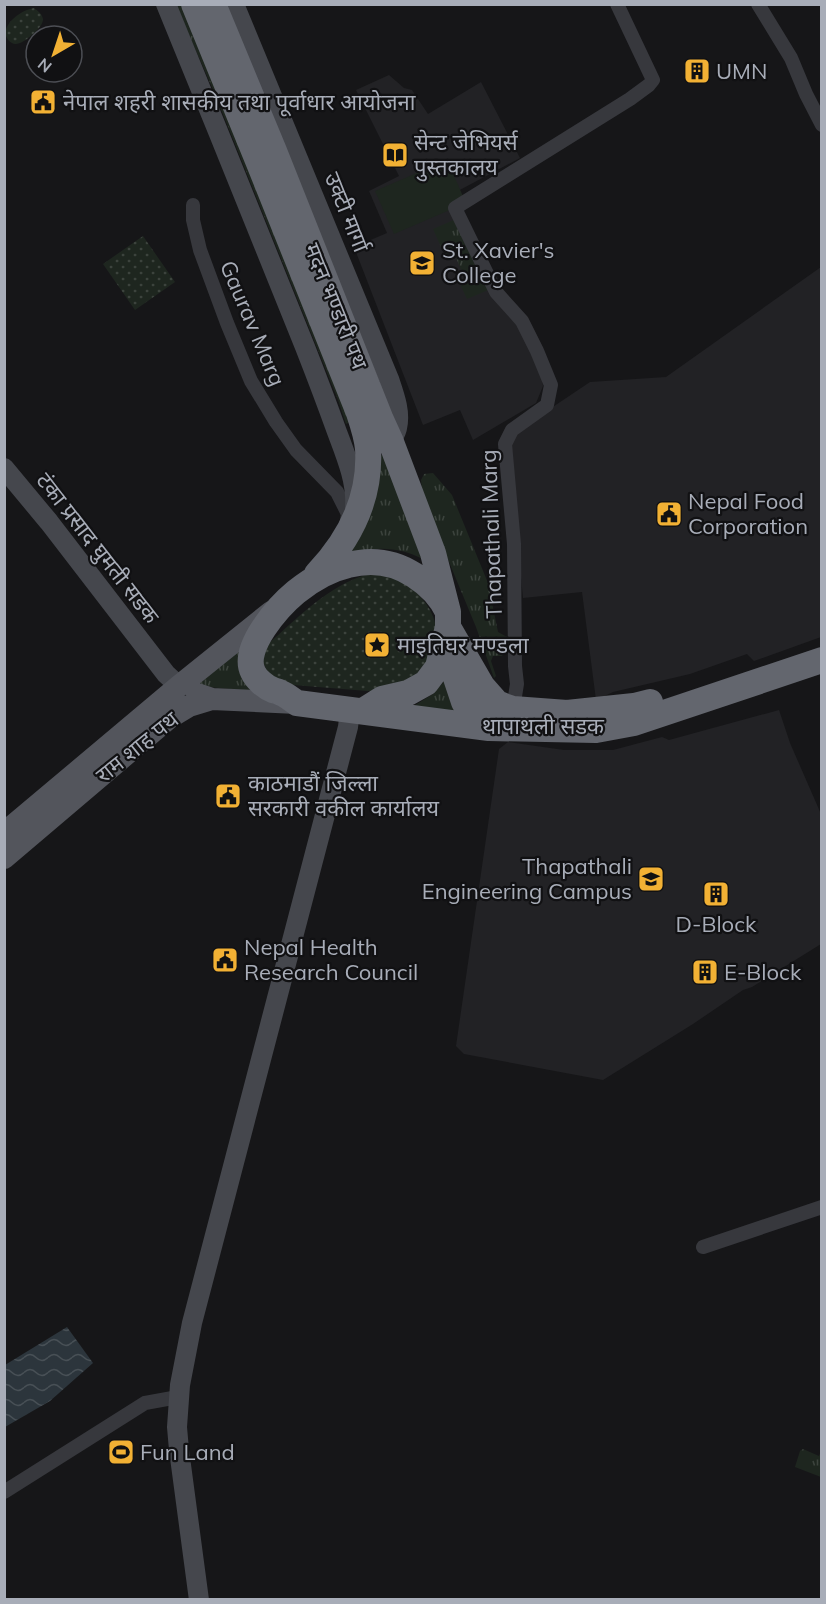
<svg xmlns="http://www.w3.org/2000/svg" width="826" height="1604" font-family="Mulish,'Noto Sans Devanagari',sans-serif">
<defs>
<pattern id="grass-tufts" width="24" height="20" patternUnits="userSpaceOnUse" patternTransform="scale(1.5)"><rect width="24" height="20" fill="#1e261f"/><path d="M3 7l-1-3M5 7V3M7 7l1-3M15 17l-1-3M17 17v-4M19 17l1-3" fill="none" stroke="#3c433d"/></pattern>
<pattern id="park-dots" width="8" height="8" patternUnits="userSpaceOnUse" patternTransform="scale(1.5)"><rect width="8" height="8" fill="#1e261f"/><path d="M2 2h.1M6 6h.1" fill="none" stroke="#3c433d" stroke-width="1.8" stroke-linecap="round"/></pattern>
<pattern id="water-waves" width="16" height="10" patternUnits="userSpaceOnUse" patternTransform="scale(1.5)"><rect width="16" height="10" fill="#2c353c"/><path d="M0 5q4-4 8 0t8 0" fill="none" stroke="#485056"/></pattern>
</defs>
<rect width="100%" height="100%" fill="#161618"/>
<!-- built -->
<path fill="#222225" d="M389,75L404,88L412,90L428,114L481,82L520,158L456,192L490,279L540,356L543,386L536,403L473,440L460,410L423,425L354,247L387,233L369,191L399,176L356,90Z
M821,267V637L754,661L747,654L690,674L613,692L596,700L582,592L523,598L508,437L590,382L666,377Z
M779,710L790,743L821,814V944L752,987L743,990L693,1024L603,1080L464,1054L456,1046L499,749L508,742L564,750H613L662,737L669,740Z"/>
<!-- grass -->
<path fill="url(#grass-tufts)" d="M176,5H181L218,90L350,422L346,424L338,400L214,92Z
M463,216L493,288L467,299L459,282L465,279L454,253L445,256L433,229Z
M382,455L385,457L423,559C399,547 373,545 348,556L380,456Z
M433,473L452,495L488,583L498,632L507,637L508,649L502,656H493L491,661L496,676L494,678L476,627L423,499L421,480L424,474Z
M241,649L254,691L196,686Z
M447,678L467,714L412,707L433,694Z
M803,1449L819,1456L821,1451V1477L795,1467L800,1451Z"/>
<!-- park -->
<path fill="url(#park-dots)" d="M34,8C38,11 42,14 43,19C44,27 23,45 15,44C9,43 7,38 5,34C6,21 22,10 34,8Z
M143,236L175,282L135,310L103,264Z
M369,574C380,574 390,576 400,581C417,589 434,609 436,628C437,637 428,662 425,673L380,692L293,685L271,679L260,656L267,645C298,618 328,585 369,574Z"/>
<!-- pitch -->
<path fill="#1e261f" d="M447,160L466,203L394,234L375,191Z"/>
<!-- water -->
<path fill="url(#water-waves)" d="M67,1327L93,1363L50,1401L5,1427V1365Z"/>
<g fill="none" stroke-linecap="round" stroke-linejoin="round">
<!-- street -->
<path stroke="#37383d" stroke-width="14" d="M758,4L791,58L806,94L822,125
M193,205V220L200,250L227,323L251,381L276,422L296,450L337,492L348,514L346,527
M513,709L517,684L515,666L514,544L505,444L512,430L547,405L551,385L537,351L522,321L496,292L455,208L630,99L649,85L653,80L617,4
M703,1247L822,1207
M4,1492L145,1403L178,1397"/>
<!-- secondary -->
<path stroke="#45474d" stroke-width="20" d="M166,4C213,118 259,233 305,347C316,375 327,404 337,432C346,456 357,482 355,507
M234,4L389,379C394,394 401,412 397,428C396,433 393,437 391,442
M4,468L49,522L166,674L179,686
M199,1600L179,1450L177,1427L180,1385L192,1323L348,727L350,710"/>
<!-- primary -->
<path stroke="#53555c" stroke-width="22" d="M197,694L212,699L297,703
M4,833L179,686L271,612
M4,858L169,718L189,706L212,699"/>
<!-- highway -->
<path stroke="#63666e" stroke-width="26" d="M194,4L259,163L359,413C363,425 367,437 368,449C371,498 350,539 317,574
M213,4L274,151L381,420L391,442L433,553L448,612V627L438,667L426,683L408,693L382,699L363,711
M448,612C441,597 428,584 414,575C394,562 371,559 348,565C330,569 311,580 296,592C279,606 241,648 253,672C256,679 265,687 273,690C275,691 279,691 281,693C287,695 292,700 297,703L489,728L596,730L634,723L822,660
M448,627L482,686L497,703L504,706L513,709L567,713L634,706L650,702
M441,657L454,672L464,702L471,712L489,728"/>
</g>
<!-- icons -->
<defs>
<symbol id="building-square" viewBox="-11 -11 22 22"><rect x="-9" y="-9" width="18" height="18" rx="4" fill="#f2b134" stroke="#111113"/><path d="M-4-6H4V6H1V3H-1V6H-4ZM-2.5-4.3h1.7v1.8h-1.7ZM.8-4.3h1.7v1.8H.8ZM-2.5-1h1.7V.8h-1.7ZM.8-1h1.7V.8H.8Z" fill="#111"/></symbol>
<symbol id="civic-square" viewBox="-11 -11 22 22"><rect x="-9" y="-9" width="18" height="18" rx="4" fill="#f2b134" stroke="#111113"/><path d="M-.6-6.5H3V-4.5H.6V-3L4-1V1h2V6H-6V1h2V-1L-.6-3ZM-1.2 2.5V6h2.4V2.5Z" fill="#111"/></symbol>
<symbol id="library-square" viewBox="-11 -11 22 22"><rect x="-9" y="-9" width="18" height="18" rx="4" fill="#f2b134" stroke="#111113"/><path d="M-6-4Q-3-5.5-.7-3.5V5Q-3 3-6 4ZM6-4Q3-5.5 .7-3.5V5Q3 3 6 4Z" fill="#111"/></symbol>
<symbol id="university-square" viewBox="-11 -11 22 22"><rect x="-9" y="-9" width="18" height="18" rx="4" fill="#f2b134" stroke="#111113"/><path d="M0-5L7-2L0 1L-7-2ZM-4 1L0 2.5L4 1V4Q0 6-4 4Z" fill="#111"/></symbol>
<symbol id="sight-square" viewBox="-11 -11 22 22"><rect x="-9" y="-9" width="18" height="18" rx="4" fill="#f2b134" stroke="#111113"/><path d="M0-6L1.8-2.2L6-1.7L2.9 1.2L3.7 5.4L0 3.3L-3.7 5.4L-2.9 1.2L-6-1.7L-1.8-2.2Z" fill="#111"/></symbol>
<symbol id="stadium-square" viewBox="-11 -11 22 22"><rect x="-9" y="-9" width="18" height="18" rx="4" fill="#f2b134" stroke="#111113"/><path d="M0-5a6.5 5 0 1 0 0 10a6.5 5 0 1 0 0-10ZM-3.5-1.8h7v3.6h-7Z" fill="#111"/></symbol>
</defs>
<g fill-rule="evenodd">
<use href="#building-square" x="682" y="56" width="30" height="30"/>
<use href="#civic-square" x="28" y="87" width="30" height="30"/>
<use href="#library-square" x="380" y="140" width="30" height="30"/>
<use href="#university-square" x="407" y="248" width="30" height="30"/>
<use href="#civic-square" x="654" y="499" width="30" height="30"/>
<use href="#sight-square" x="362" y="630" width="30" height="30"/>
<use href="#civic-square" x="213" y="781" width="30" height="30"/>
<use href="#university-square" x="636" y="864" width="30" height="30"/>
<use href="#building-square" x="701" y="879" width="30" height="30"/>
<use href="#civic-square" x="210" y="945" width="30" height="30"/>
<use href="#building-square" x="690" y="957" width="30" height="30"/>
<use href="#stadium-square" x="106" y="1437" width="30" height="30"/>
</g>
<g text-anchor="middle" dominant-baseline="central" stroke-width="4.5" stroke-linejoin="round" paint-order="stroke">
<!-- poi labels -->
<g font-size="22" fill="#a8adb8" stroke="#111113" text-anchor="start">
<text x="716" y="71">UMN</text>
<text x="63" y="102">नेपाल शहरी शासकीय तथा पूर्वाधार आयोजना</text>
<text x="414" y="142">सेन्ट जेभियर्स<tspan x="414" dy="25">पुस्तकालय</tspan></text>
<text x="442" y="250">St. Xavier's<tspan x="442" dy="25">College</tspan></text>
<text x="688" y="501">Nepal Food<tspan x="688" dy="25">Corporation</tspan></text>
<text x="397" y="645">माइतिघर मण्डला</text>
<text x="248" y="783">काठमाडौं जिल्ला<tspan x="248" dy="25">सरकारी वकील कार्यालय</tspan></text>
<text x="632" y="866" text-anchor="end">Thapathali<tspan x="632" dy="25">Engineering Campus</tspan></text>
<text x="716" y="924" text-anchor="middle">D-Block</text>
<text x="244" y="947">Nepal Health<tspan x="244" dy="25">Research Council</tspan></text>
<text x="724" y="972">E-Block</text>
<text x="140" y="1452">Fun Land</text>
</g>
<!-- street labels -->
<g font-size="22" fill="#a8adb8" stroke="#111113">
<text transform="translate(347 212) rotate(68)">उक्टी मार्गा</text>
<text transform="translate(336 306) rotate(68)">मदन भण्डारी पथ</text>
<text transform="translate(253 323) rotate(67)">Gaurav Marg</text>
<text transform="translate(491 534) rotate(-92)">Thapathali Marg</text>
<text transform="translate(98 548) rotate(52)">टंका प्रसाद घुमती सडक</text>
<text x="543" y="726">थापाथली सडक</text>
<text transform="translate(137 747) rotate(-39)">राम शाह पथ</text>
</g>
</g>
<!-- border -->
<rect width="826" height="1604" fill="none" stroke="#a8adb8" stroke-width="12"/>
<!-- north arrow -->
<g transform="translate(54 54) rotate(219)"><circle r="28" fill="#111113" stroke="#4d4f55" stroke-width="1.5"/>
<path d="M0-4.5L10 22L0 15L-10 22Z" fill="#f2b134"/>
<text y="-9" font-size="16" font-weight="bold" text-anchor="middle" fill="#a8adb8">N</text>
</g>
</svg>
